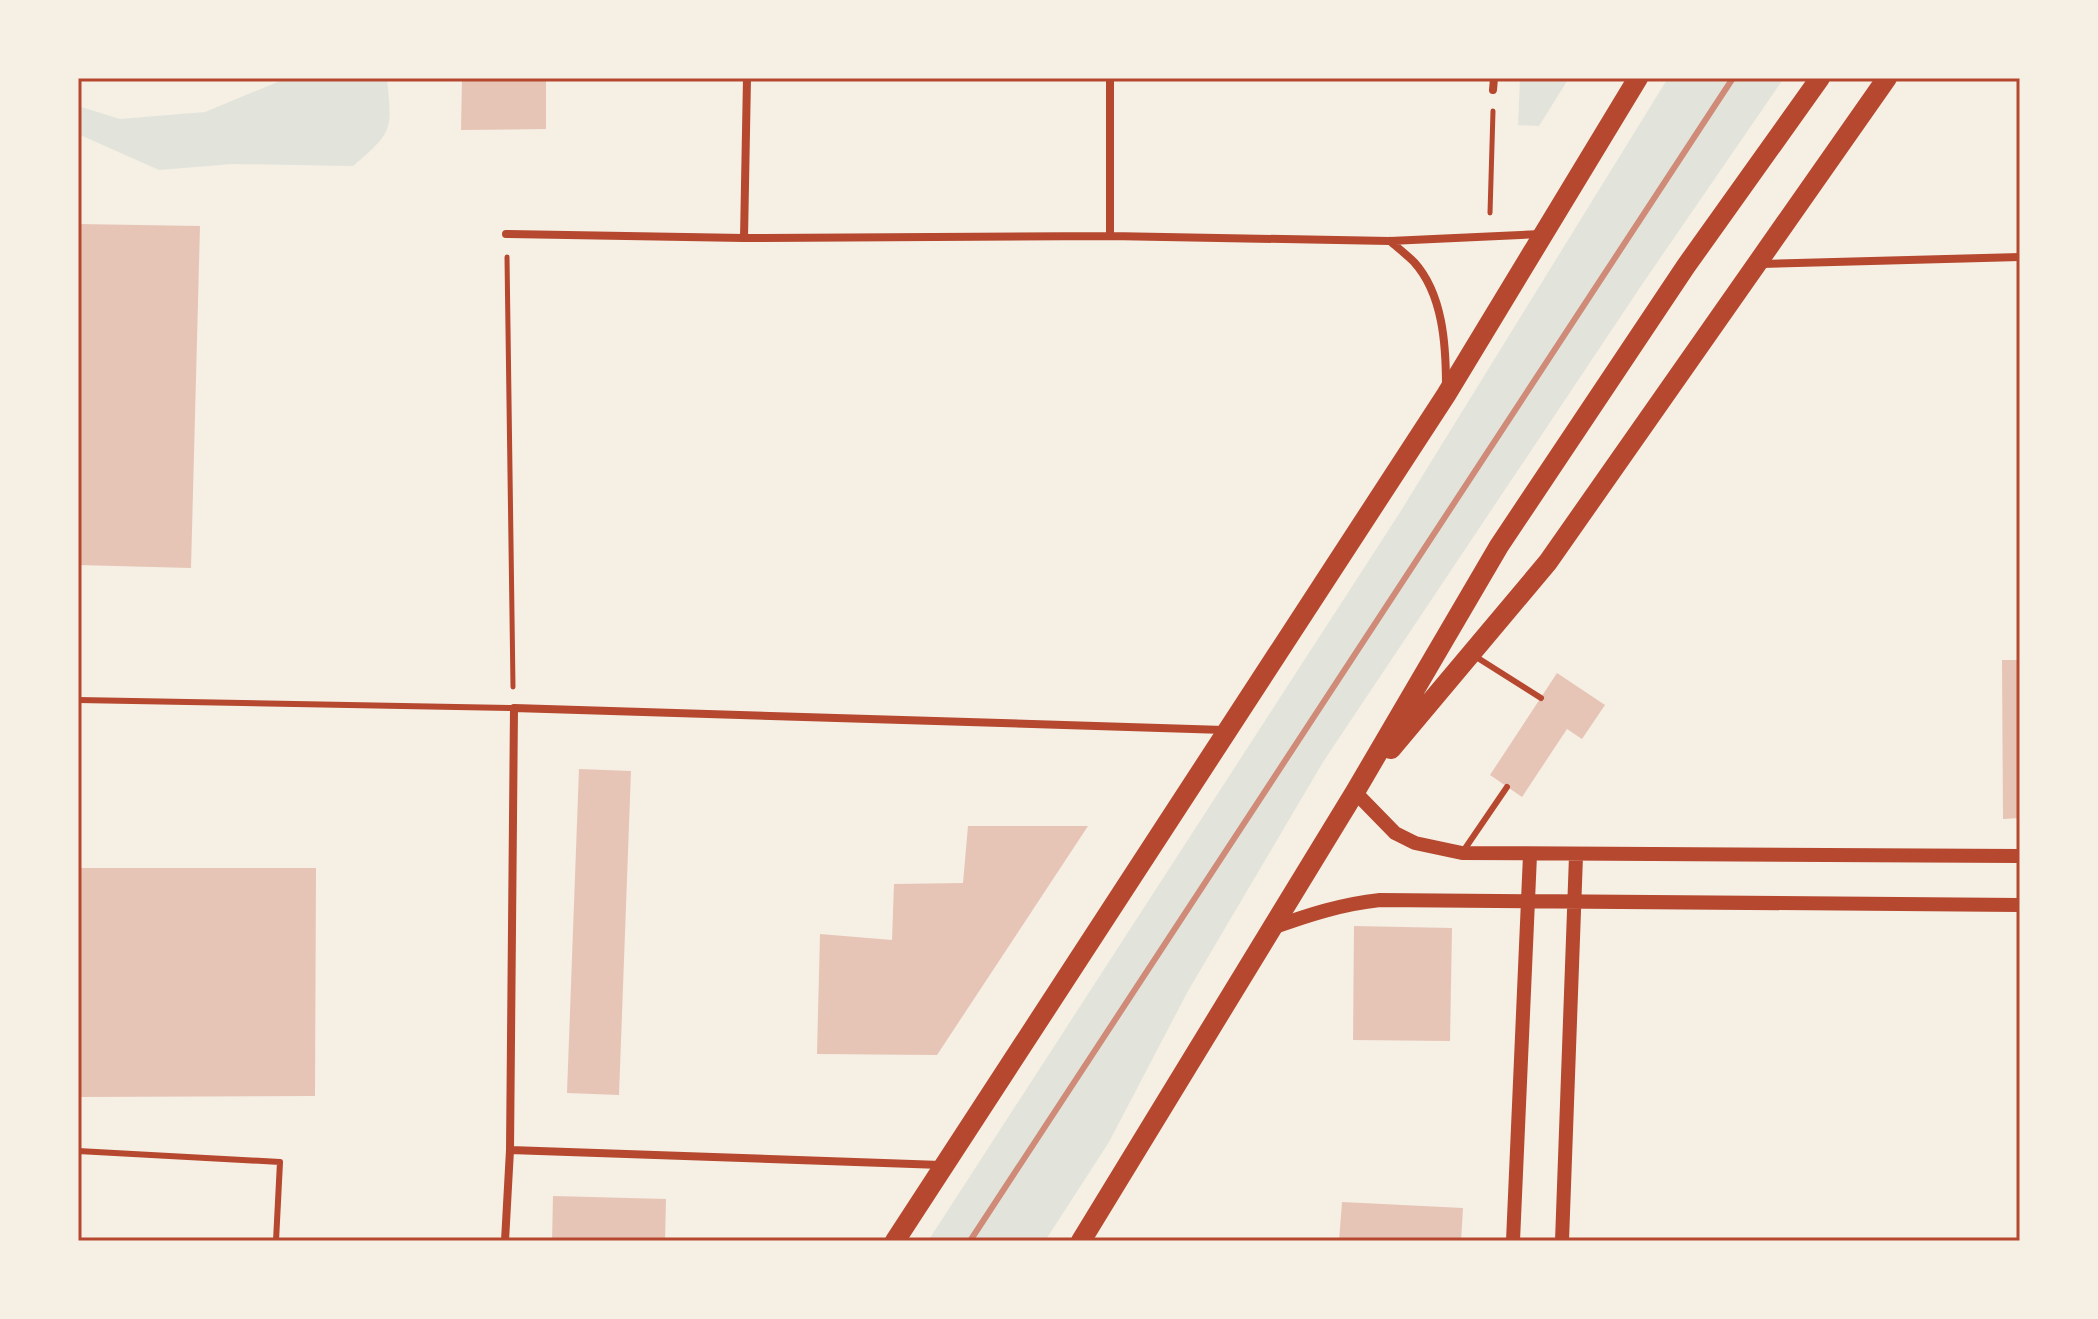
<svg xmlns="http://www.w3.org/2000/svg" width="2098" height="1319" font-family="'Archivo Narrow',sans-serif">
<rect width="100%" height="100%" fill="#f6efe4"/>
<!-- green -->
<path fill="#e2e4dc" d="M287,78H387C392,130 394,131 353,166L232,164L159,170L78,134V106L120,119L205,112Z
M1520,78H1569L1539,126L1518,125Z
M1668,78H1784L1641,286L1323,762L1188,991L1109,1142L1045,1241H928L1397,517Z"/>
<!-- building -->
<path fill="#e6c5b7" d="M462,78H546V129L461,130Z
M78,224L200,226L191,568L78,565Z
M2002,660H2020V818L2003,819Z
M1557,673L1605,705L1582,739L1567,729L1522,797L1490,775Z
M579,769L631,771L619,1095L567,1093Z
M968,826H1088L937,1055L817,1054L820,934L892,940L894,884L963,883Z
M78,868H316L315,1096L78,1097Z
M1354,926L1452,928L1450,1041L1353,1040Z
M553,1196L666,1199L665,1241H552Z
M1342,1202L1463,1208L1461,1241H1339Z"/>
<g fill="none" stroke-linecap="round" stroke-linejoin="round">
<!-- path -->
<path stroke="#b5482f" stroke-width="5" d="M1490,213L1493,111
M507,257L513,687"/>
<!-- service -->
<path stroke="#b5482f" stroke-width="6" d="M1473,655L1541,698
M78,700L514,708
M1464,850L1507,787
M78,1151L280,1162L276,1241"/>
<!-- minor -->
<path stroke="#b5482f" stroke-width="8" d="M1493,90L1494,78
M506,234L744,238L1110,236L1390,241L1541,234
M1110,236V78
M744,238L747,78
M1390,241C1398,248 1407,255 1414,262C1443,294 1446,345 1446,386
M1761,264L2020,257
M510,1150L941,1165
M505,1241L510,1150L514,708L1224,730"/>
<!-- tertiary -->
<path stroke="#b5482f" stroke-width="14" d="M1355,792L1395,833L1415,843L1462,853L2020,856
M1272,928C1308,915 1342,904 1380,900L2020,905
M1513,1241L1530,855
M1562,1241L1576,856"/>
<!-- primary -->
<path stroke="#b5482f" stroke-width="20" d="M1391,749L1548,562L1887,78
M895,1241L1446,395L1638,78
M1081,1241L1355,792L1499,546L1686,266L1820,78"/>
<!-- rail -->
<path stroke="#cf8b77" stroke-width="6" d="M970,1241L1733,78"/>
</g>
<!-- border -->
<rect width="2098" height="1319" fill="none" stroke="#f6efe4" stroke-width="160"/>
<rect x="80" y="80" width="1938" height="1159" fill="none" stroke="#b5482f" stroke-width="3"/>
</svg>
